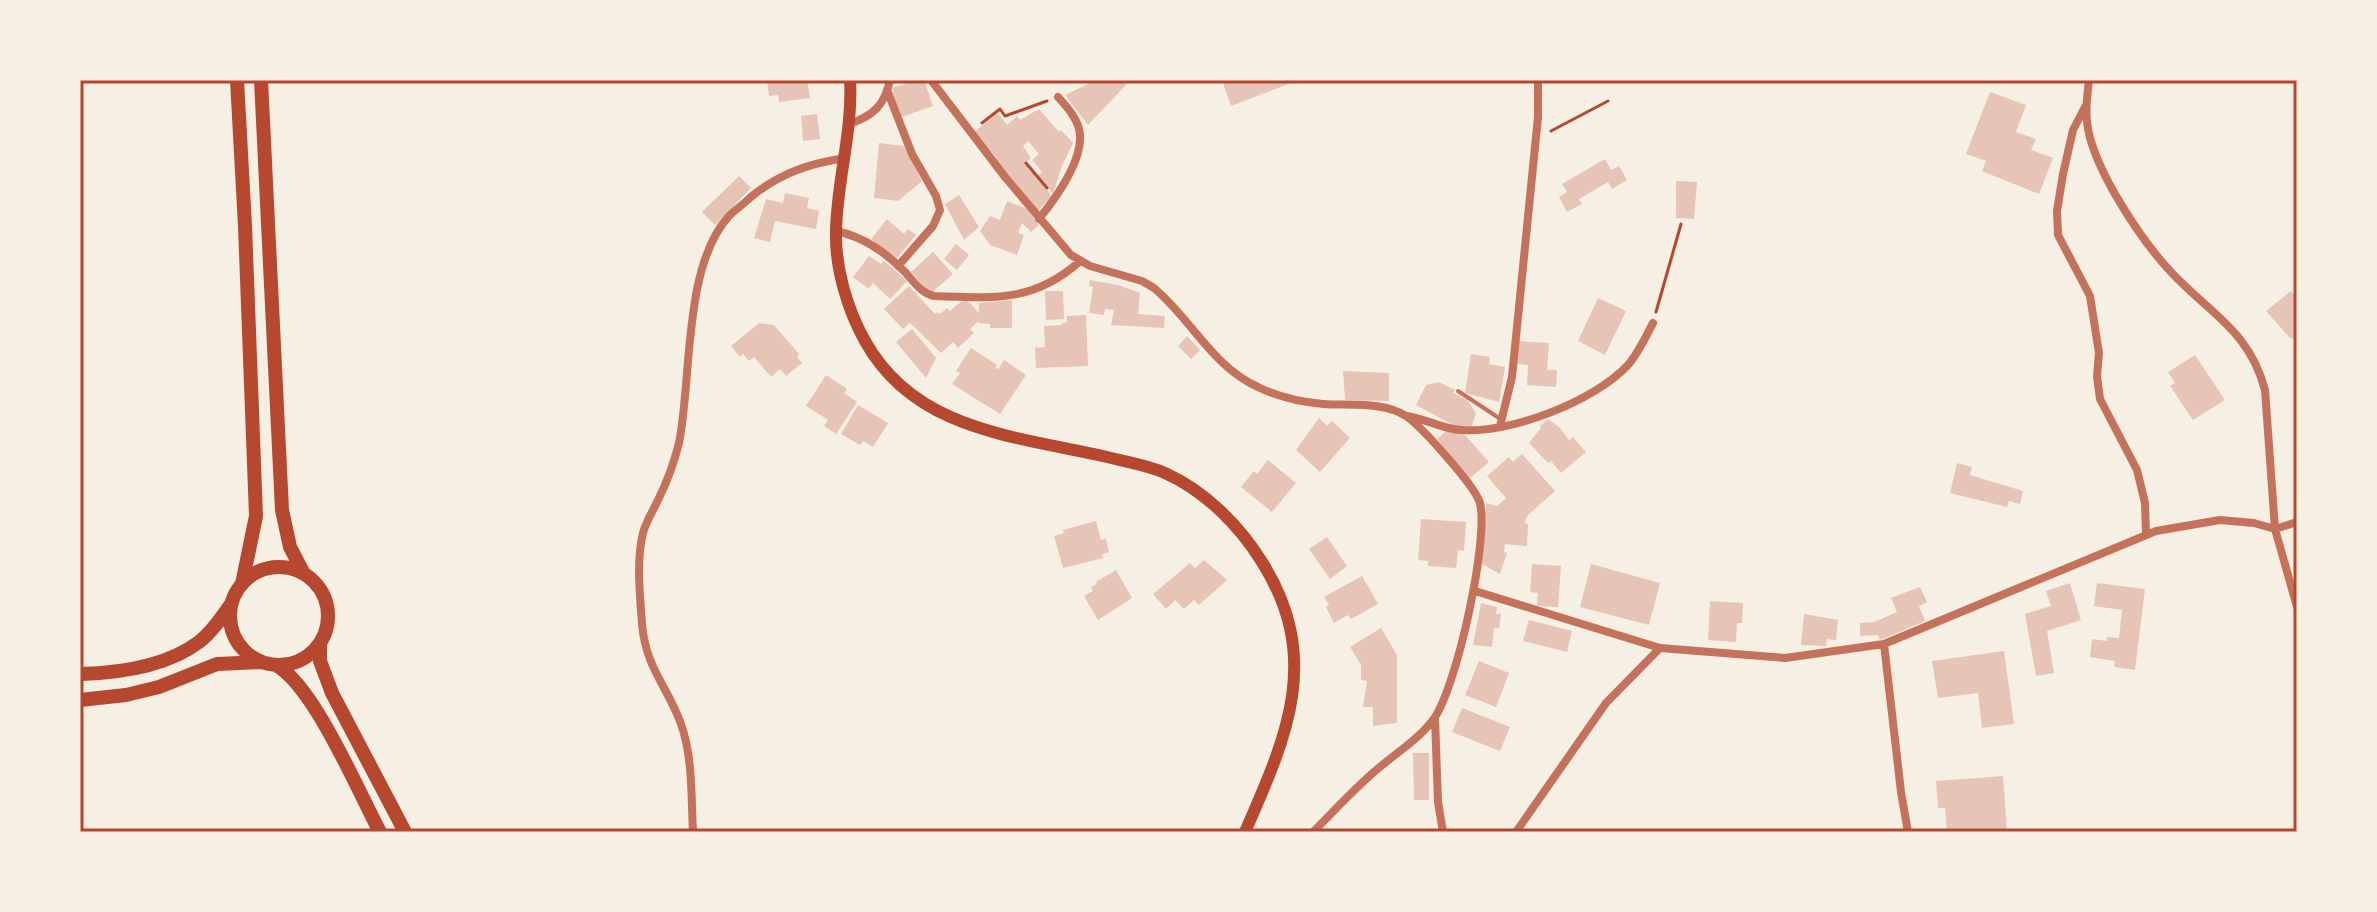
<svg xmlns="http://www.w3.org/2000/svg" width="2377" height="912" font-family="Cabin,sans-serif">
<rect width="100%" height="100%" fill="#f6efe4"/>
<!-- building -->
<path fill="#e6c5b7" d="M767,80H807L810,98L779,102L778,95L769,96Z
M917,80H924L933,106L899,118L892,88Z
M1084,80H1121L1126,85L1088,125L1065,95L1088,84Z
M1222,80H1299L1231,106Z
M1990,92L2026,105L2016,132L2036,139L2031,150L2053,158L2039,194L1982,171L1986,161L1966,154Z
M1039,109L1059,132L1061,130L1073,143L1062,166L1053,194L1037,175L1042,172L1032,160L1039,154L1028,141L1023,146L1031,158L1025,163L1052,196L1037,212L995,160L997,158L973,133L998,113L1007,125L1017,116L1020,120Z
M817,114L820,139L803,141L801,116Z
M879,143L904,146L922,181L898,201L874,198Z
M1605,159L1611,170L1619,166L1627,180L1612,189L1608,182L1579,199L1582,204L1567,212L1559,197L1567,192L1562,184Z
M739,176L751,188L715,225L702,212Z
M1676,181L1697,182L1694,219L1676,218Z
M785,193L809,198L807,208L819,211L816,229L775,221L770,242L754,238L766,199L783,203Z
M959,195L979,227L964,240L945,204Z
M1007,201L1027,209L1039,225L1031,232L1022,223L1018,233L1024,235L1017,255L990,245L980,231L990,216L1000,220Z
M887,219L904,234L908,229L916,235L896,259L871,239Z
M956,244L969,255L957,270L944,259Z
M933,252L953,274L930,294L911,272Z
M869,256L881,264L884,261L907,281L890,299L873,283L869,289L853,277Z
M1090,280L1118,285L1140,293L1138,314L1165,316L1164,328L1111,325L1114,310L1105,309L1104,315L1089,313L1093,287L1089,286Z
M909,286L935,314L938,312L940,314L947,308L950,311L965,298L979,313V303L1012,300V328H990V324L979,323V321L970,329L974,333L958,348L953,342L941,353L910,323L903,329L884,309Z
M1045,291H1063L1064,319L1046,320Z
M2291,291L2297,298V339L2290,338L2266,311Z
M1598,298L1626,311L1605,355L1578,341Z
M1086,315L1088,366L1036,368L1035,348L1045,347L1044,326L1062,325V323L1067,322V316Z
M759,323L774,325L799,354L797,357L802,363L786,376L780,369L771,377L754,357L749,361L743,354L740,357L731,346Z
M912,329L936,358L926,378L896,342Z
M1187,336L1200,350L1191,359L1178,346Z
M1518,341L1549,343L1547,370H1557L1556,387L1527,385L1528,365L1516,364Z
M971,348L997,365L995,368L998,369L1004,360L1026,375L1000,414L952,384L960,373L956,371Z
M1471,354L1490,357L1489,364L1505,367L1499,402L1465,393Z
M2195,355L2225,400L2193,420L2170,386L2175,383L2168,372Z
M1343,371L1389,373V401L1345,400Z
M826,375L847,389L844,393L857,402L836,434L824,426L828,420L806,406Z
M1439,382L1455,390L1453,393L1467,400L1476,413L1471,428H1459L1416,405L1426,385Z
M858,405L888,423L873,447L863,441L860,445L841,434Z
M1319,418L1327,426L1332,421L1350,438L1320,472L1296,450Z
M1548,419L1559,427L1569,440L1573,437L1586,452L1561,473L1551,461L1548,463L1529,443L1541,428L1540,426Z
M1447,430L1465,435L1489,462L1470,478L1437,439Z
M1522,454L1555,491L1528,515L1524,523L1528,524L1527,546L1505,544L1504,552L1507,553L1500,574L1482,564L1483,523L1487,503L1497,506L1506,498L1487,476L1509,457L1513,462Z
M1268,460L1296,483L1272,512L1241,487L1254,471L1257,474Z
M1957,463L1972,467L1970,475L2023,491L2020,504L2009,501L2007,507L1950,493Z
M1421,519L1466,522L1464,551L1458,550L1456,568L1428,566V561L1418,560Z
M1096,521L1101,540L1106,539L1109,552L1102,554L1103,558L1063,568L1054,536L1064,533L1063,530Z
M1327,537L1347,566L1330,579L1309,549Z
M1204,560L1227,580L1199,605L1194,600L1184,609L1175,600L1166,609L1153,594L1190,563L1195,568Z
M1532,564L1561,566L1558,607L1537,606L1538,593L1530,592Z
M1591,564L1660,583L1649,625L1580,607Z
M1116,570L1132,598L1098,620L1084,596L1093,591L1091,587L1097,584L1096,582Z
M1362,576L1378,604L1351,619L1348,615L1334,623L1326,607L1329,605L1324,597Z
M2070,583L2081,620L2047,631L2054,673L2036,676L2025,614L2051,606L2046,591Z
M2097,583L2145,589L2135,670L2114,667L2115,661L2090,657L2092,639L2107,641V637L2119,638L2122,610L2094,606Z
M1920,587L1927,602L1919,606L1925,621L1880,640L1878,635L1860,636V623L1874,622L1897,612L1891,598Z
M1710,601L1743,603L1742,623H1737L1736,642L1708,640Z
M1481,603L1497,607L1496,614H1501L1499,628H1494L1492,647L1473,645Z
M1804,614L1838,620L1836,640L1827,639L1826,646L1801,645Z
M1529,620L1572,631L1567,652L1523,641Z
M1381,628L1397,655V723L1373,726V707H1363L1367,681L1361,680V665L1350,647Z
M2004,651L2014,724L1982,728L1978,693L1938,698L1932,661Z
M1479,661L1509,673L1496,707L1465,695Z
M1462,708L1510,727L1500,751L1452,732Z
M1413,753H1429V800H1414Z
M2003,776L2007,832H1947L1945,808H1938L1936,781Z"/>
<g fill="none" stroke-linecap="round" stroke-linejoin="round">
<!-- path -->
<path stroke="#b5482f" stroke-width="3" d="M982,123L1000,109L1005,116L1047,101
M1551,131L1608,101
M1026,163L1047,188
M1656,312L1681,224"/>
<!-- service -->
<path stroke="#c5725c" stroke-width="4" d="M1458,391L1499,418"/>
<!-- minor -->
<path stroke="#c5725c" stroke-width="8" d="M931,80L1005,177L1071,255L1090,266L1142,281L1154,288C1191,319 1212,366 1258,387C1278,397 1301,402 1323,404C1349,406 1383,401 1406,416C1422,427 1475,486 1480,503C1489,541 1456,690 1433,720C1417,741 1393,755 1374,772C1352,791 1333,812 1313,832
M2089,80C2087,97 2085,113 2088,129C2096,172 2141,240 2171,272C2210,314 2249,330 2265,390L2275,529L2297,607
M887,90L912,154L936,196L940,210L933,226L898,266
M2086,105L2073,130L2063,174L2057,211L2058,235L2090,296L2099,353L2097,376L2100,399L2137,470L2145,503L2146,535
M849,124C873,116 885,105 890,80
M1039,219C1055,199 1082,162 1080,135C1079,120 1067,107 1058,97
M836,231C864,237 885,252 905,272C914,282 921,293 934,296C992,298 1034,303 1080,261
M1407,416C1426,419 1443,429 1461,430C1510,434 1594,401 1627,366C1638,354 1645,338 1653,323
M1500,426L1512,377L1538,117V80
M2275,529L2297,522
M1475,591L1660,648L1785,658L1884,644L2156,531L2220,520L2254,523L2275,529
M1884,644L1901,792L1908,832
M1435,718L1438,802L1443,832
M693,832C691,796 693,758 681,724C667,685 646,669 642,624C640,594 636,562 643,533C646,521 653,511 658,500C667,482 674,463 679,443C692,378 683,266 729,216C736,209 745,203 752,196C781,173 810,163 846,158
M1516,832L1606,703L1660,648"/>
<!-- secondary -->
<path stroke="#b5482f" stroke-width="12" d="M850,80C853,131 837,180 836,231C835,267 847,309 865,341C915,431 1015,436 1107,457C1126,462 1147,465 1165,473C1205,491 1239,525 1262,562C1323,659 1286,738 1245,832"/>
<!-- primary -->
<path stroke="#b5482f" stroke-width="14" d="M237,80L245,226L256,516L242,584
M261,80L282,510L290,547L304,574
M230 616a49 49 0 1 1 98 0a49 49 0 1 1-98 0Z
M320,643V661L332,693L405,832
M276,665C314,686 358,791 380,832
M80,674C119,673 167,666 199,642C212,632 222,617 231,604
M80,700L126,695L159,687L217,664L262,662"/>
</g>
<!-- border -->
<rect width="2377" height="912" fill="none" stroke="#f6efe4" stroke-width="164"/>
<rect x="82" y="82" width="2213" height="748" fill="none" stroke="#b5482f" stroke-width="3"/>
</svg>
